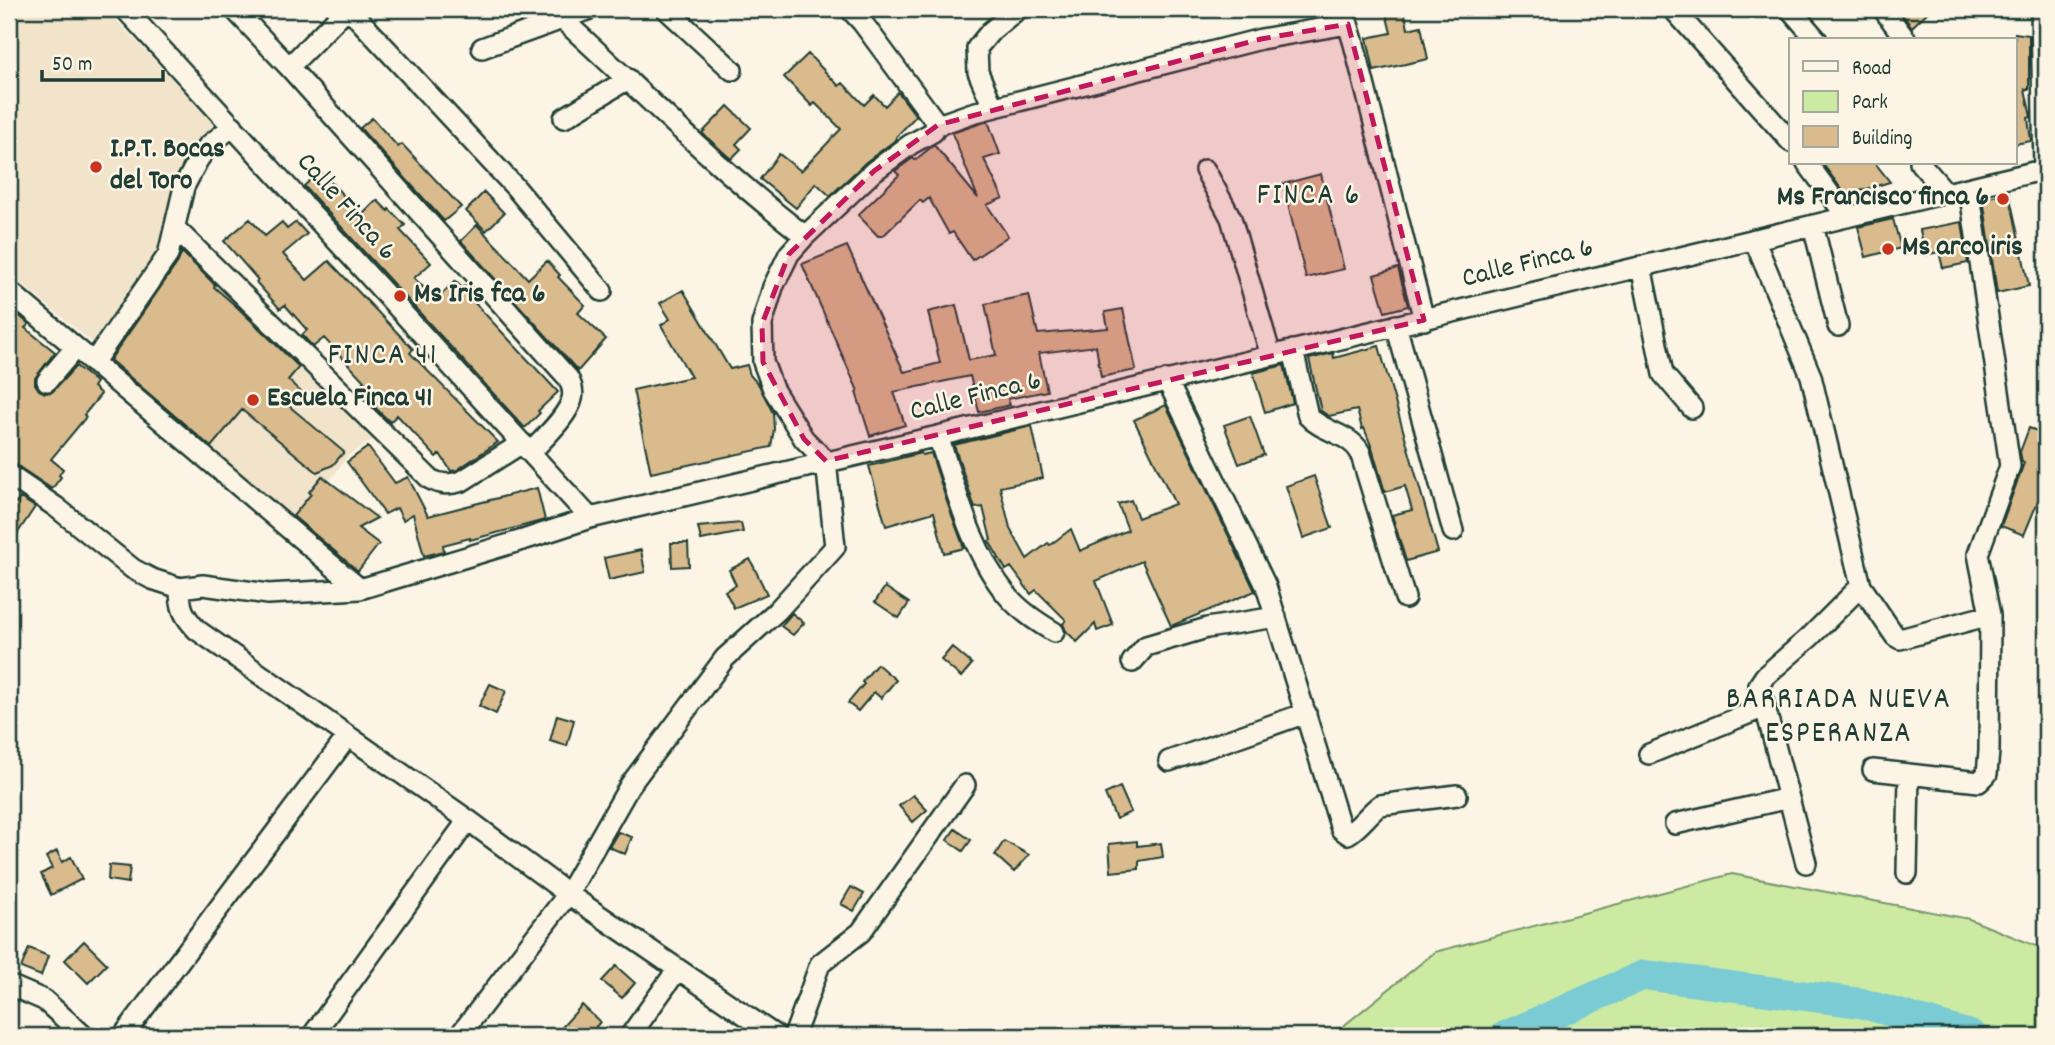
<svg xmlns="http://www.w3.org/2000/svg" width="2055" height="1045" font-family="Dekko,sans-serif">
<rect width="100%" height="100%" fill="#fcf5e5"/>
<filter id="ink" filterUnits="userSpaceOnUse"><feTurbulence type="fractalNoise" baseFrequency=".0143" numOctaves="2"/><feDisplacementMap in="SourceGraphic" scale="14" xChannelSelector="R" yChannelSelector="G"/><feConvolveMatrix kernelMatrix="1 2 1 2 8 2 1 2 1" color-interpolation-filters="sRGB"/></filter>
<g filter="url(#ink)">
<!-- built -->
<path fill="#f2e4cb" d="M9,9H106L214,124L191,147L175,186L158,253L92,342L9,274Z
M194,250L379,436L349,455L299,521L294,520L210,448L122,365L123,349Z"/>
<!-- green -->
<path fill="#cceaa2" stroke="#76946b" stroke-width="2" d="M1732,874L1969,919L2046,950V1036H1331L1435,952Z"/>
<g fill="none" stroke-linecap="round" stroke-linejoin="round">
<!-- river -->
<path stroke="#7acbd4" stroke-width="30" d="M1505,1036L1644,975L1861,1003L1973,1036"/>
</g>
<!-- building -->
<path fill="#d9bb8d" stroke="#1f3d34" stroke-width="2" d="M1385,9H1404L1408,29L1421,26L1428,59L1374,71L1367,38L1391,33Z
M1898,9H1931L1912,27Z
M2015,33L2029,35V89H2025L2031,117L2028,118L2031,141L2015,144Z
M808,54L839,86L843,83L864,105L874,95L885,106L898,92L916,116L896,137L897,139L866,162L830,196L816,183L796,208L760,179L779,154L801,171L841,129L815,103L812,106L784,77Z
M728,106L751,128L736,144L741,149L731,159L702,133Z
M372,118L398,147L402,144L461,207L444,221L360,128Z
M988,121L1000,154L984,159L1003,198L987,205L1008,236L972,260L953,232L949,234L929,198L923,203L920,200L883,236H878L858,215L899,175L895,171L913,158L915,160L934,145L978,198L952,133Z
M1822,163H1875L1890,182L1846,195Z
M320,171L345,197L342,200L360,217L377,200L388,211L389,209L405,225L400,230L431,263L414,278L436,300L455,281L462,288L467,284L477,295L472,300L558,392L538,411L540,413L526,427H524L304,186Z
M1321,174L1344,269L1306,278L1283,184Z
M484,192L504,213L486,231L466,211Z
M2009,193L2029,286L1997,293L1983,198Z
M250,219L265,236L282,222L287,229L296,222L307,234L283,254L307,280L329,261L413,349L410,353L498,442L457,470L451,471L440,454L436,457L397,415L390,422L356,389L364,381L324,338L313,347L302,335L307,330L285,305L280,309L256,282L258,280L224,241Z
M1893,219L1901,248L1866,257L1858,227Z
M1962,222L1968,263L1943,268L1939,252L1925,255L1920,230Z
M477,225L528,279L547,261L560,275L558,277L585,305L578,313L606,339L578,371L461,241Z
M847,246L904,372L940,363L928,312L956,305L969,360L996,355L985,304L1029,295L1038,334L1108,328L1105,312L1123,309L1136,370L1101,377L1096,346L1039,353L1047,391L1008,399L1010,405L979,412L970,376L894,392L905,425L870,436L856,392L858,391L802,264Z
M182,252L215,285L214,287L236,306L299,367L288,380L302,393L289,406L344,452L333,465L317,472L242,410L211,447L110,360L178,262Z
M1398,268L1408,306L1385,312L1374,275Z
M683,290L730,369L747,365L750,375L759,385L773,413L774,429L771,447L651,473L633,390L691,377L661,325L670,319L660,303Z
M9,307L29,324L25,328L55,352L35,378V384L39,390L45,393L52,392L76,366L96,382L93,387L101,394L84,415L86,417L51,459L63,469L59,475L61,477L52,489L16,465L9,463Z
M1379,346L1438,552L1406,561L1392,515L1412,510L1405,486L1385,492L1372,448L1364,428L1362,429L1357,410L1329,416L1321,411L1309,359L1333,353L1334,358Z
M1284,365L1293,403L1265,412L1253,373Z
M1166,405L1255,591L1171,626L1142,561L1096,581L1113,625L1097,631L1095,624L1077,642L1066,631L1063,624L1066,620L1036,590L1031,594L1011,567L1006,570L989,541L991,540L983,507L975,508L954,445L1032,426L1043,478L1000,487L1010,528L1027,559L1048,543L1050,545L1071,529L1080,551L1128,530L1118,504L1131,500L1138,518L1175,504L1134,420Z
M1250,416L1264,455L1239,464L1224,425Z
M2029,428L2046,434V491L2042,503L2038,501L2024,535L2001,526L2024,463L2022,462L2020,452Z
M368,447L395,483L408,477L428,516L537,488L545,520L470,540V538L443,545L444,551L424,556L413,514L403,520L397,508L385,514L347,462Z
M921,453L922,455L931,453L947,502L964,548L944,553L934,512L886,526L869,466Z
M322,476L377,518L358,528L379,544L358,571L293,516L311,494L309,492Z
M1314,476L1332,528L1303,538L1286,486Z
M9,497L17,503L20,498L35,507L9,546Z
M741,523L743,532L701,540L698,527Z
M671,543H688L689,566L672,567Z
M641,550L645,572L609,580L604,558Z
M750,559L767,594L734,608L725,591L736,585L729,570Z
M885,587L909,603L899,618L875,602Z
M792,613L804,623L793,635L781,626Z
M952,647L972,664L961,677L941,660Z
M877,664L896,680L881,698L874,692L858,711L848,703L864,684L862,682Z
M490,684L506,691L496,714L479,706Z
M557,715L574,720L567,746L550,741Z
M1120,787L1131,812L1116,819L1105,794Z
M913,795L927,810L913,822L899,806Z
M955,829L971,840L963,851L947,840Z
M618,832L632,837L625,854L609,847Z
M1004,841L1029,855L1014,872L995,855Z
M1137,841V846L1161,843L1163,857L1139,861V869L1111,872L1109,844Z
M57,851L62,862L71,857L82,879L51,895L41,874L52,868L46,857Z
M109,865L130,867L128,883L108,880Z
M851,887L864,894L854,911L841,904Z
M84,941L107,964L88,983L65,960Z
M29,948L48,956L41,976L21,968Z
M616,966L635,983L622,998L602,981Z
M582,1005L600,1022L588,1036H554Z"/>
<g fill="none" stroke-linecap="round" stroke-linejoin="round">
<defs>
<path id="minor" d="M125,9L590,518
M234,9L289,67L568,378C572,385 574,391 572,399C568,416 543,439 531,452
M349,9L515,187L602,291
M666,9L732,70
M850,9L862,22L938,125
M1340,9L1348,24L1354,44L1424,320
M1673,9L1791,142
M1790,9L1817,40
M1883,9L1906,40
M2041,9L2044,170
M562,19C642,92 719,170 805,236
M482,48L590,9
M289,67L346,9
M993,107L978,72L977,48L991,31L1018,9
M564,118L628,79
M1807,163L1847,217
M1920,163L1946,193
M1205,170L1231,218L1271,356
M1813,225L1838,326
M176,229L430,479C441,485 449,485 462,481L522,443
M1641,266L1663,374L1692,408
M9,291L360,589
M1396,325L1453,531
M1293,350L1308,416C1322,432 1349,433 1360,452L1405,598
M93,363L168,255L184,187L198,160L208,146L233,126
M1167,380L1266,586L1341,829L1348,834C1360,827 1368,814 1380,805L1457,795
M47,381L75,348
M938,436C956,490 971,551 1007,595C1020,611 1037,622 1054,632
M9,475L56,507L133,569L152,579L180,588L203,585L268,594L360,589L526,539L590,518L938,436L2046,169
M1861,586L1895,636L1900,639L1990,615
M180,588C180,608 183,615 197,630L468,820L568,894L776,1036
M1132,662L1146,646L1207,628L1276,617
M1765,707L1806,863
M1649,754L1765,707L1759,685L1765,676L1810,637L1861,586L1811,376L1754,239
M1169,761L1306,713
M1873,770L1979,782L1987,774L1989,751L1990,615L1978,554L2010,466L1969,188
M1675,824L1789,798
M1907,873L1909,775
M9,985L44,1000L84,1036
M123,1036L348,736
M312,1036L468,820
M459,1036L568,894L630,785L725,658L777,611L835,547L826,461L804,439L773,389L763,362L762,324L773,287L789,254L805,236L874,171L911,144L933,132L938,125L972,113L1261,39L1348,24
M630,1036L677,970
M794,1036L820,964L861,932L965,785"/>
</defs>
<!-- minor casing -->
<use href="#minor" stroke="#1f3d34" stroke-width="24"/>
<!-- minor -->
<use href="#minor" stroke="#fcf5e5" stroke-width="19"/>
</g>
</g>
<!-- marked area -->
<path fill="#c2185b" fill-opacity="0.2" stroke="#c2185b" stroke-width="5" stroke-dasharray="14 9" stroke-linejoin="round" d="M1348,24L1424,320L826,461L804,439L763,362L762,324L789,254L874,171L938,125L1261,39Z"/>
<!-- markers -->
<g fill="#c8321e" stroke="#fcf5e5" stroke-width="2.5">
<circle cx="96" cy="167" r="7"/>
<circle cx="2003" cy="199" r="7"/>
<circle cx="1888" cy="249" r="7"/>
<circle cx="400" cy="296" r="7"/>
<circle cx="253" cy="400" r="7"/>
</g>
<g text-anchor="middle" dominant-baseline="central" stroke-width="5" stroke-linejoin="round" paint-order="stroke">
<!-- poi labels -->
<g font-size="28" font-weight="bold" fill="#1f3d34" stroke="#fcf5e5" text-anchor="start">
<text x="110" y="151">I.P.T. Bocas<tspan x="110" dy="32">del Toro</tspan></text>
<text x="1989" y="199" text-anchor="end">Ms Francisco finca 6</text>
<text x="1902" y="249">Ms arco iris</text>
<text x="414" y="296">Ms Iris fca 6</text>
<text x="267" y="400">Escuela Finca 41</text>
</g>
<!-- street labels -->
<g font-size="28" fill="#1f3d34" stroke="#fcf5e5">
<text transform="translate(345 208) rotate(48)">Calle Finca 6</text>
<text transform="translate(1528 265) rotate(-14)">Calle Finca 6</text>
<text transform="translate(976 398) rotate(-14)">Calle Finca 6</text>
</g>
<!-- neighbourhood labels -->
<g font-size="30" letter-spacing="2" fill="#1f3d34" stroke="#fcf5e5">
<text x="1309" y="197">FINCA 6</text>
<text x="383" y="357">FINCA 41</text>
<text x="1839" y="701">BARRIADA NUEVA<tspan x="1839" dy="34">ESPERANZA</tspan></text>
</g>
</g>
<!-- margin -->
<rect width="2055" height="1045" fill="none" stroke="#fcf5e5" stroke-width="35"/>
<rect x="18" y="18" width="2020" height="1010" fill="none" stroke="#1f3d34" stroke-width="2.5" filter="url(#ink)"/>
<!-- legend -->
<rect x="1789" y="38" width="228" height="126" fill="#fcf5e5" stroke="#a4ab9e" stroke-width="2"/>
<rect x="1803" y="61" width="35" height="10" fill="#fcf5e5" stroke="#a4ab9e" stroke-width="2"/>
<text x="1852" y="74" font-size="21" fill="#1f3d34">Road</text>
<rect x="1803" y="91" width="35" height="21" fill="#cceaa2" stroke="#a4ab9e" stroke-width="2"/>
<text x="1852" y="108" font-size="21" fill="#1f3d34">Park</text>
<rect x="1803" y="126" width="35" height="21" fill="#d9bb8d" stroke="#a4ab9e" stroke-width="2"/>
<text x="1852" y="144" font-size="21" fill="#1f3d34">Building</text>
<!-- scale -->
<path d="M42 70v10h121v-10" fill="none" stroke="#1f3d34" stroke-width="3.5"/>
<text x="52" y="70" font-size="21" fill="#1f3d34" stroke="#fcf5e5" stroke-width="5" paint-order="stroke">50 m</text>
</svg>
